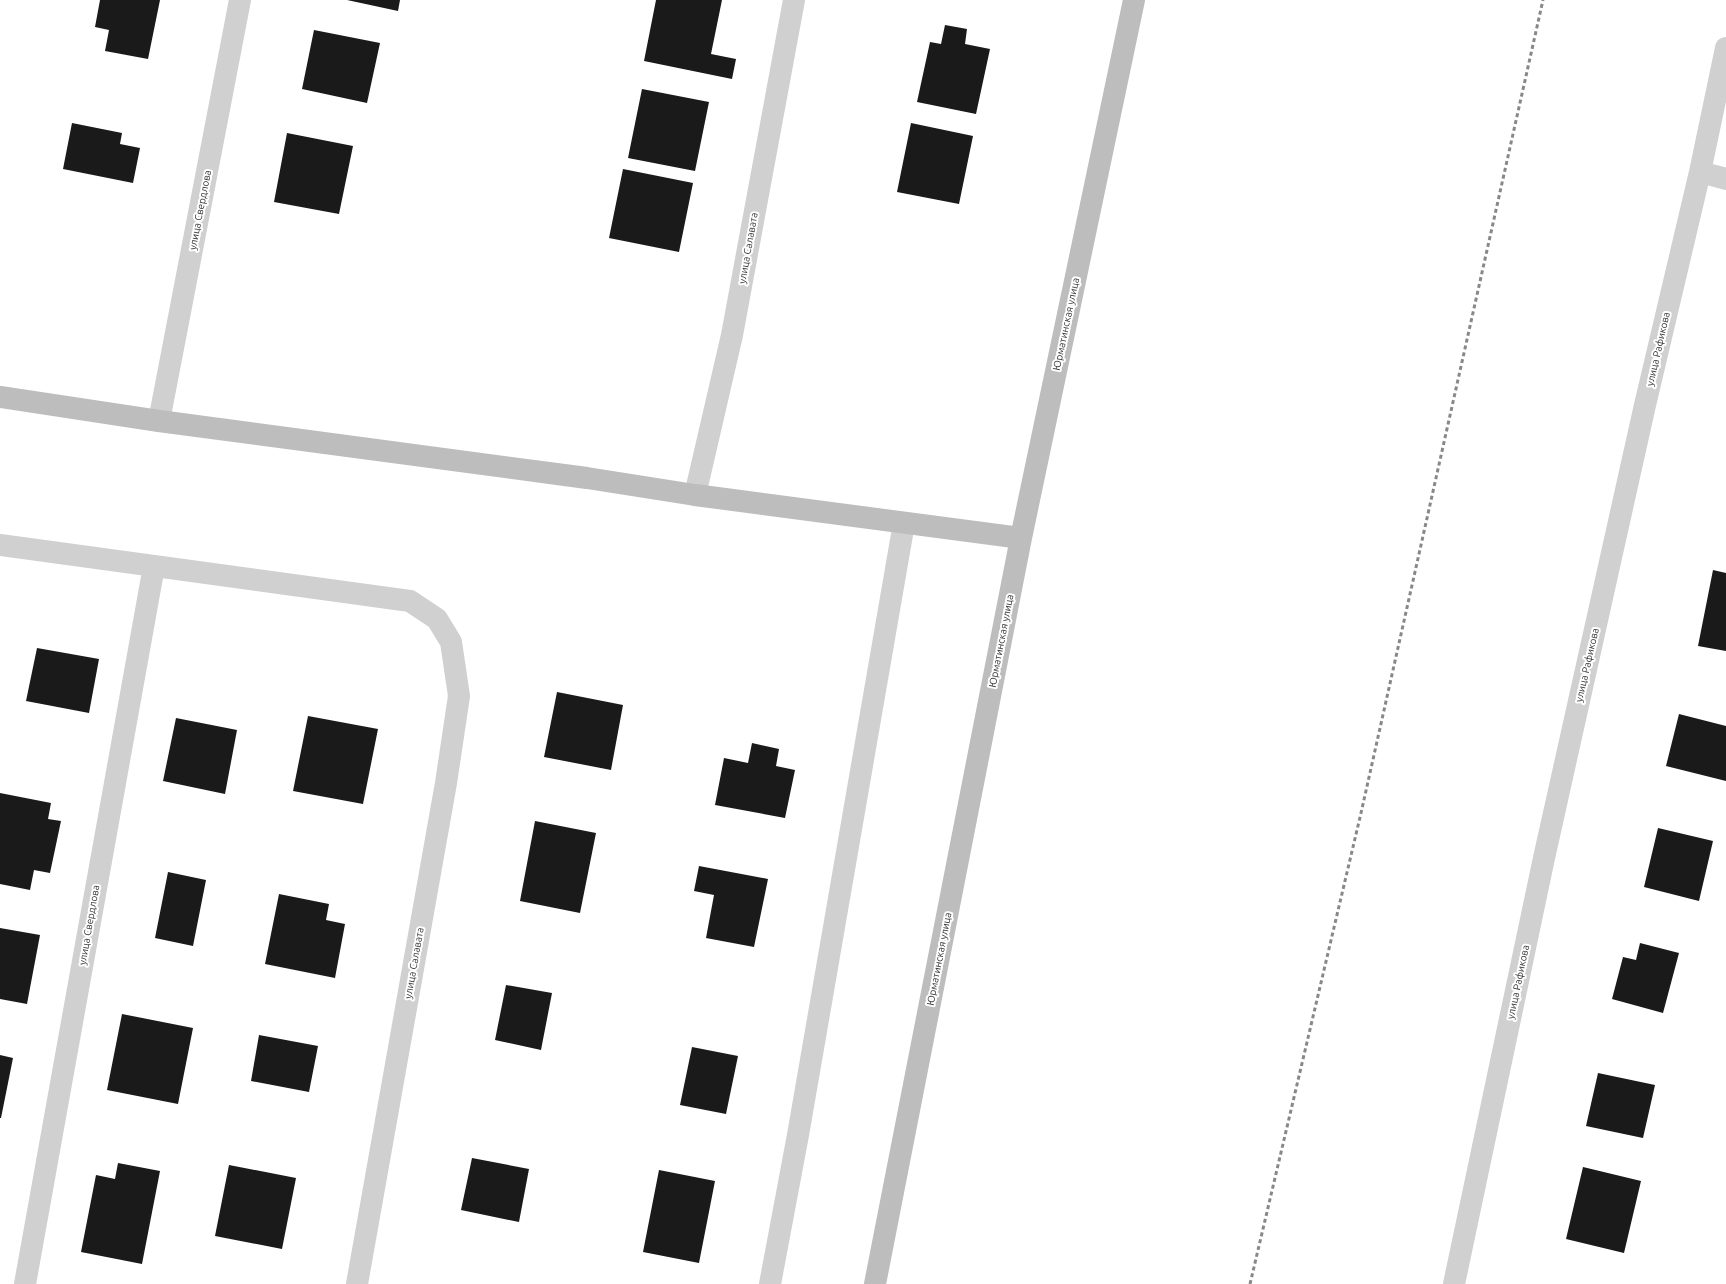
<svg xmlns="http://www.w3.org/2000/svg" width="1726" height="1284" font-family="Ubuntu,sans-serif">
<rect width="100%" height="100%" fill="#fff"/>
<!-- building -->
<path fill="#1a1a1a" d="M100,0H160L148,59L105,51L109,30L95,27Z
M347,0H400L398,11Z
M656,0H722L711,54L736,59L732,79L644,61Z
M945,25L967,29L965,44L990,49L976,114L917,102L930,42L941,44Z
M314,30L380,43L367,103L302,89Z
M642,89L709,102L695,171L628,158Z
M72,123L122,133L120,144L140,148L133,183L63,169Z
M911,123L973,136L959,204L897,192Z
M287,133L353,146L339,214L274,202Z
M623,169L693,183L679,252L609,238Z
M1713,570L1726,573V651L1698,646Z
M37,648L99,659L89,713L26,701Z
M557,692L623,705L611,770L544,757Z
M1679,714L1726,726V781L1666,766Z
M308,716L378,729L363,804L293,791Z
M176,718L237,730L225,794L163,781Z
M752,743L779,749L776,766L795,770L785,818L715,805L724,758L748,763Z
M0,793L51,803L48,819L61,821L50,873L34,870L30,890L0,884Z
M535,821L596,833L580,913L520,901Z
M1658,828L1713,841L1699,901L1644,887Z
M699,866L768,879L754,947L706,938L714,895L694,891Z
M168,872L206,880L193,946L155,938Z
M279,894L329,904L326,920L345,924L335,978L265,964Z
M0,928L40,935L27,1004L0,999Z
M1640,943L1679,953L1663,1013L1612,999L1623,957L1636,960Z
M506,985L552,993L541,1050L495,1040Z
M122,1014L193,1028L178,1104L107,1090Z
M259,1035L318,1046L309,1092L251,1081Z
M692,1047L738,1056L726,1114L680,1105Z
M0,1055L13,1058L1,1118H0Z
M1598,1073L1655,1085L1643,1138L1586,1126Z
M472,1158L529,1169L519,1222L461,1210Z
M118,1163L160,1171L142,1264L81,1252L96,1175L115,1179Z
M229,1165L296,1178L282,1249L215,1236Z
M1583,1167L1641,1181L1624,1253L1566,1239Z
M659,1170L715,1181L699,1263L643,1252Z"/>
<g fill="none" stroke-linecap="round" stroke-linejoin="round">
<!-- street -->
<path stroke="#d0d0d0" stroke-width="22" d="M1700,172L1726,179
M159,421L240,0
M695,495L732,335L794,0
M0,545L410,601L437,619L451,642L459,696L446,783L357,1284
M25,1284L154,566
M770,1284L798,1135L904,523
M1454,1284L1544,858L1645,405L1700,172L1726,48"/>
<!-- secondary -->
<path stroke="#bdbdbd" stroke-width="22" d="M0,397L159,421L587,478L695,495L1021,538
M875,1284L1021,538L1134,0"/>
<!-- rail -->
<path stroke="#888" stroke-width="3" stroke-dasharray="4 3" stroke-linecap="butt" d="M1250,1284L1361,813L1543,0"/>
</g>
<g text-anchor="middle" dominant-baseline="central" stroke-width="4" stroke-linejoin="round" paint-order="stroke">
<!-- street labels -->
<g font-size="10" fill="#333" stroke="#fff">
<text transform="translate(200 210) rotate(-79)">улица Свердлова</text>
<text transform="translate(748 248) rotate(-80)">улица Салавата</text>
<text transform="translate(1066 324) rotate(-78)">Юрматинская улица</text>
<text transform="translate(1658 349) rotate(-77)">улица Рафикова</text>
<text transform="translate(1001 641) rotate(-79)">Юрматинская улица</text>
<text transform="translate(1587 665) rotate(-77)">улица Рафикова</text>
<text transform="translate(89 925) rotate(-80)">улица Свердлова</text>
<text transform="translate(939 959) rotate(-79)">Юрматинская улица</text>
<text transform="translate(414 963) rotate(-80)">улица Салавата</text>
<text transform="translate(1518 982) rotate(-78)">улица Рафикова</text>
</g>
</g>
</svg>
